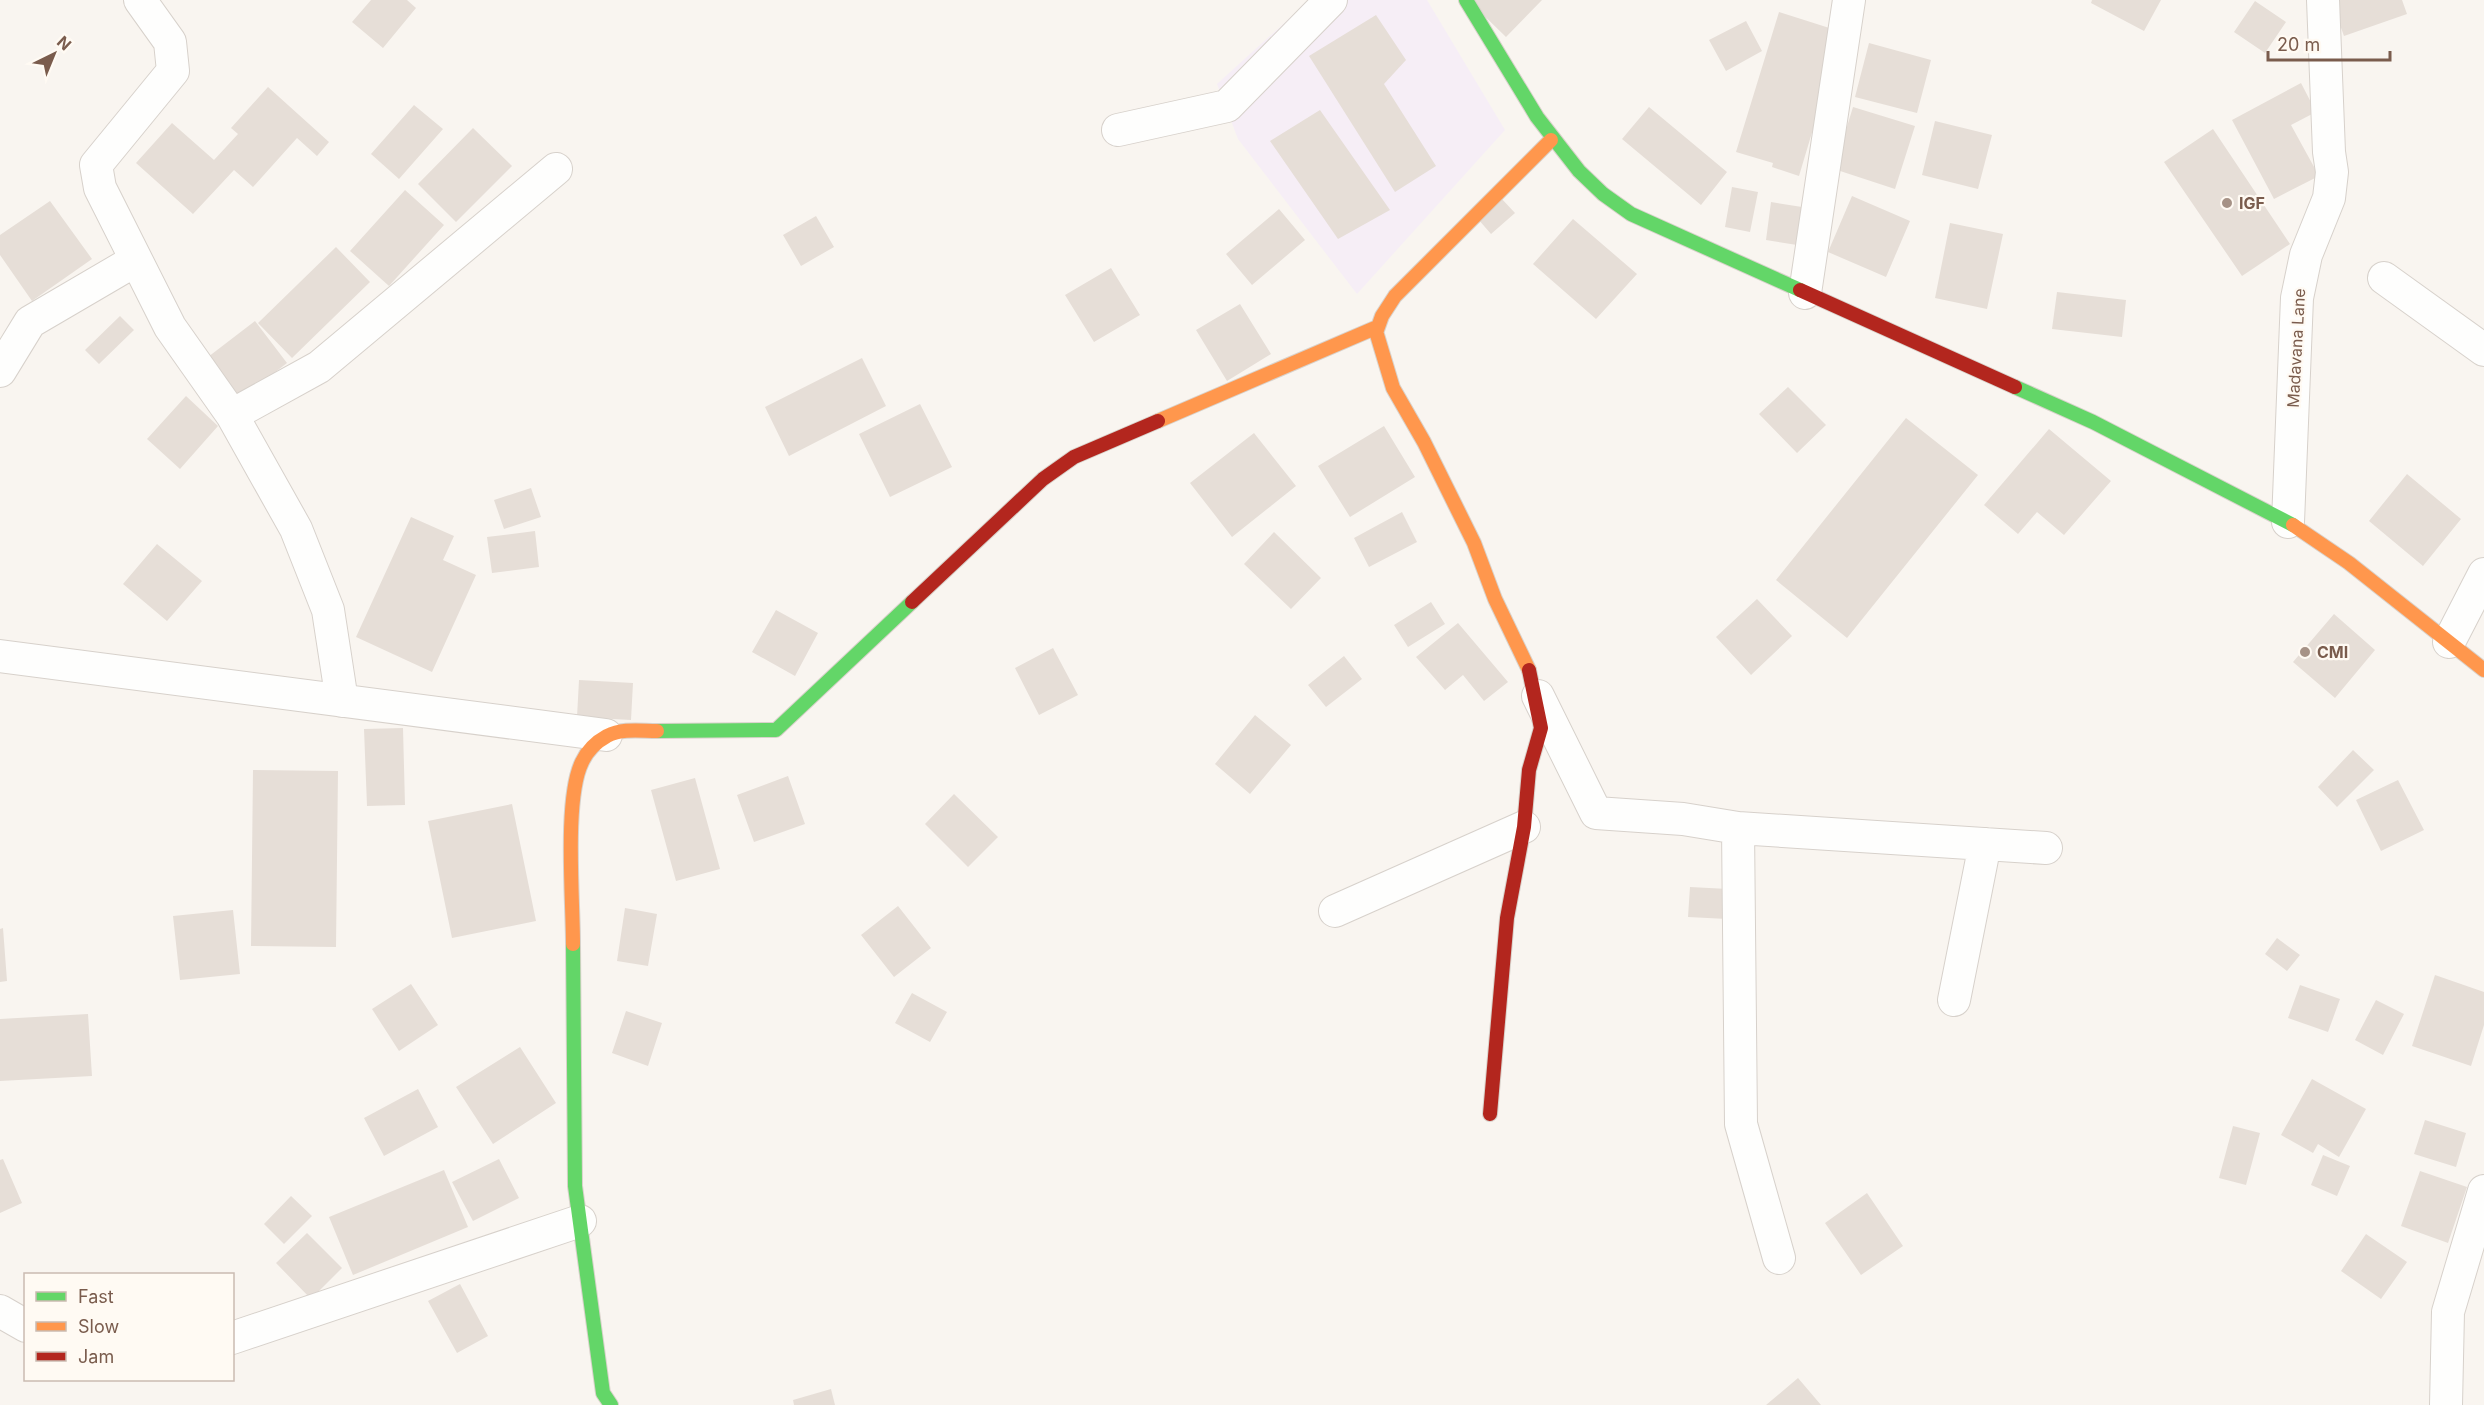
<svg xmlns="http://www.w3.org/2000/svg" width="2484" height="1405" font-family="Inter,sans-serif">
<rect width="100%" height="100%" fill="#f9f5f0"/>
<!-- education -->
<path fill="#f6eef6" d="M1316,0H1427L1505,130L1357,294L1238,139L1217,84L1303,6Z"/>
<!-- building -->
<path fill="#e6ded7" d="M371,0H407L416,8L383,48L352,22Z
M1468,0H1542L1506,37Z
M2092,0H2161L2144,31L2091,3Z
M2331,0H2402L2407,14L2344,36Z
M2255,1L2286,22L2265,53L2234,32Z
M1779,12L1842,32L1799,176L1772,167L1773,163L1736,152Z
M1376,15L1406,60L1384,84L1436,166L1395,192L1309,56Z
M1746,21L1762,51L1726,71L1709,40Z
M1869,43L1931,60L1917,113L1855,97Z
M2301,83L2316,112L2291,125L2319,176L2274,199L2232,120Z
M268,87L329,142L317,156L297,138L253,187L234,170L193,214L136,163L172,123L214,160L238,134L231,128Z
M414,105L443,129L399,179L371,154Z
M1649,107L1727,172L1701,205L1622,139Z
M1853,107L1915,126L1895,189L1834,169Z
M1320,110L1390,210L1338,239L1270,141Z
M1935,121L1992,135L1978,189L1922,175Z
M473,128L512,166L456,222L418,184Z
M2213,129L2290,244L2242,276L2164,162Z
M1732,187L1758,192L1750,232L1725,227Z
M405,190L444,225L389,286L350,251Z
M1852,196L1910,221L1886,277L1828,252Z
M1501,198L1515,213L1491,234L1478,219Z
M50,201L92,259L32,301L0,255V235Z
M1771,202L1802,207L1797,245L1766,240Z
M1279,209L1305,240L1252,285L1226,254Z
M816,216L834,247L801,266L783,235Z
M1573,219L1637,274L1596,319L1533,264Z
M1950,223L2003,234L1987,309L1935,298Z
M336,247L370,282L292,358L258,323Z
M1111,268L1140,315L1094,342L1065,295Z
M2057,292L2126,300L2122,337L2052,329Z
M1240,304L1271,354L1227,381L1196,330Z
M120,316L134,330L99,364L85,350Z
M255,321L287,363L241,399L208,357Z
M862,358L886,406L789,456L765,407Z
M1788,387L1826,425L1797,453L1759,414Z
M186,396L218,426L180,469L147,439Z
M920,404L952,467L890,497L859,434Z
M1906,418L1978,475L1847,638L1776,580Z
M1384,426L1415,477L1350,517L1318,466Z
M2049,429L2111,481L2064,535L2037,512L2018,534L1984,505Z
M1254,433L1296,486L1232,537L1190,483Z
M2407,474L2461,519L2423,566L2369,521Z
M531,488L541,517L504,529L494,500Z
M1402,512L1417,542L1369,567L1354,538Z
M411,517L454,536L443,560L476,575L432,672L356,637Z
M535,531L539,567L492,573L487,537Z
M1274,532L1321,578L1291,609L1244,564Z
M157,544L202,581L167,621L123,584Z
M1757,599L1792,636L1751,675L1716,637Z
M1431,602L1445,624L1408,647L1394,625Z
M776,610L818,633L795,676L752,652Z
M2334,614L2375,650L2335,698L2293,662Z
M1458,623L1508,682L1484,701L1463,675L1445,690L1416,657Z
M1053,648L1078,695L1039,715L1015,668Z
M1344,656L1362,679L1326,707L1308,685Z
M579,680L633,683L631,720L577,717Z
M1255,715L1291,745L1250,794L1215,764Z
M403,728L405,805L367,806L364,729Z
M2353,750L2374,770L2337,807L2318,787Z
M253,770L338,771L336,947L251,946Z
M788,776L805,824L754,842L737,795Z
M695,778L720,869L676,881L651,790Z
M2398,780L2424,830L2381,851L2356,800Z
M954,794L998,837L968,867L925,824Z
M512,804L536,921L452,938L428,821Z
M1690,887L1728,889L1727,919L1688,917Z
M898,906L931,948L894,977L861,935Z
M625,908L657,914L648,966L617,961Z
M233,910L240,974L180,980L173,916Z
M3,928L7,981L0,982V929Z
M2277,938L2300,955L2287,971L2265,954Z
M2435,975L2484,992V1025L2471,1066L2412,1046Z
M411,984L438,1025L399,1051L372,1009Z
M2300,985L2340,999L2328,1032L2288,1018Z
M912,993L947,1012L930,1042L895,1023Z
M2376,1000L2404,1014L2383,1055L2355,1040Z
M626,1011L662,1023L648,1066L612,1053Z
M88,1014L92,1076L0,1081V1019Z
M520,1047L556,1103L493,1144L456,1087Z
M2312,1079L2366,1109L2339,1157L2318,1144L2313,1153L2281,1135Z
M418,1089L438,1127L384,1156L364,1118Z
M2425,1120L2466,1133L2456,1167L2414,1154Z
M2233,1126L2260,1133L2246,1185L2219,1178Z
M2323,1155L2350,1166L2337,1196L2311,1185Z
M3,1159L22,1203L0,1213V1160Z
M499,1159L519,1198L473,1221L452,1182Z
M444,1170L468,1227L353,1275L329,1217Z
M2420,1171L2467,1187L2448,1243L2401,1226Z
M1867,1193L1903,1246L1861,1275L1825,1223Z
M291,1196L312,1216L284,1244L264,1224Z
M307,1233L342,1268L311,1299L276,1263Z
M2366,1234L2407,1262L2381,1299L2341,1271Z
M460,1284L488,1336L457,1353L428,1301Z
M1798,1378L1821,1405H1766Z
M831,1389L835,1405H794L793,1400Z"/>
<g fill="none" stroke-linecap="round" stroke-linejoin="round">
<defs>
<path id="street" d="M140,0L170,42L173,71L96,165L100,188L170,327L232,415L296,529L328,610L342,701
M1118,130L1227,106L1331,0
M2384,278L2484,350
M1805,293L1849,0
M0,371L30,322L136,260
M232,415L319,367L556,169
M2288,522L2297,298L2306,255L2329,198L2332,172L2329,152L2323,0
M2449,642L2484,574
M0,656L606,735
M1538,696L1596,813L1683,819L1738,828L1741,1124L1779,1258
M1738,828L2046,848
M1335,911L1524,827
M1954,1000L1985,844
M0,1311L26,1326
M232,1338L580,1221
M2446,1405L2448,1312L2484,1191"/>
<path id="fast" d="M1466,0L1537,117L1579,171L1603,194L1631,214L1800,290
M2015,387L2093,422L2293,525
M657,731L776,730L912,602
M573,944L575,1186L603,1393L611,1405"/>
<path id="slow" d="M1375,328L1393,388L1424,442L1474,543L1495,599L1529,670
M1158,421L1375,328L1377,330L1382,316L1395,296L1551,140
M2293,525L2349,563L2484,670
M573,944C573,900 564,798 582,762C587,751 596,742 607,736C623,728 640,731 657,731"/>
<path id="jam" d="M1800,290L2015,387
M912,602L1043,479L1074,457L1158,421
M1490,1114L1507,918L1524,827L1529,770L1541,728L1529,670"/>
</defs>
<!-- street casing -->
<use href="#street" stroke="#d7d1cb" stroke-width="34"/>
<!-- fast casing -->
<use href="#fast" stroke="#d9d2cb" stroke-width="16"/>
<!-- slow casing -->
<use href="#slow" stroke="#d9d2cb" stroke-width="16"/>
<!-- jam casing -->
<use href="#jam" stroke="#d9d2cb" stroke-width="16"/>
<!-- street -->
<use href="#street" stroke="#fefefd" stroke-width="32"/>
<!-- fast -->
<use href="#fast" stroke="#63d668" stroke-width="14"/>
<!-- slow -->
<use href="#slow" stroke="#ff974d" stroke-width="14"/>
<!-- jam -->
<use href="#jam" stroke="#b3261e" stroke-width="14"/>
</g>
<!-- markers -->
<g fill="#a69286" stroke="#fffaf3" stroke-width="2">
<circle cx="2227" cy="203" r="6"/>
<circle cx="2305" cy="652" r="6"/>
</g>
<g text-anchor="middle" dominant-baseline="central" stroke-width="4.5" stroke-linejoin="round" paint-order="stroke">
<!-- poi labels -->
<g font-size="16" font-weight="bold" fill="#7a5c4d" stroke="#fffaf3" text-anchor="start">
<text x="2239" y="203">IGF</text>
<text x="2317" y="652">CMI</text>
</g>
<!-- street labels -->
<g font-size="16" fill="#7a5c4d" stroke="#fffaf3">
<text transform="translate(2296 348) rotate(-87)">Madavana Lane</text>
</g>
</g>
<!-- legend -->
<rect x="24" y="1273" width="210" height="108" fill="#fffaf3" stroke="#cabbb1" stroke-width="1.5"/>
<rect x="36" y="1292" width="30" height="9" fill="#63d668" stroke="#cabbb1" stroke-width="1.5"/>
<text x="78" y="1303" font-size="18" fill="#7a5c4d">Fast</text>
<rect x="36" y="1322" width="30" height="9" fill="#ff974d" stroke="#cabbb1" stroke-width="1.5"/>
<text x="78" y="1333" font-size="18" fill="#7a5c4d">Slow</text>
<rect x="36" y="1352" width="30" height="9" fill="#b3261e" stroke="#cabbb1" stroke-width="1.5"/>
<text x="78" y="1363" font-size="18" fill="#7a5c4d">Jam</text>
<!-- north arrow -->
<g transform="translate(54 54) rotate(43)" stroke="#fffaf3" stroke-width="4.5" paint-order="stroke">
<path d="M0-4.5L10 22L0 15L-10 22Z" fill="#7a5c4d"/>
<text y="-9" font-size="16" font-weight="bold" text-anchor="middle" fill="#7a5c4d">N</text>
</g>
<!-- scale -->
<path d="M2268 51v9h122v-9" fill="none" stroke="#7a5c4d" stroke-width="3"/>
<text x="2277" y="51" font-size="18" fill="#7a5c4d" stroke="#fffaf3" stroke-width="4.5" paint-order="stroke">20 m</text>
</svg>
